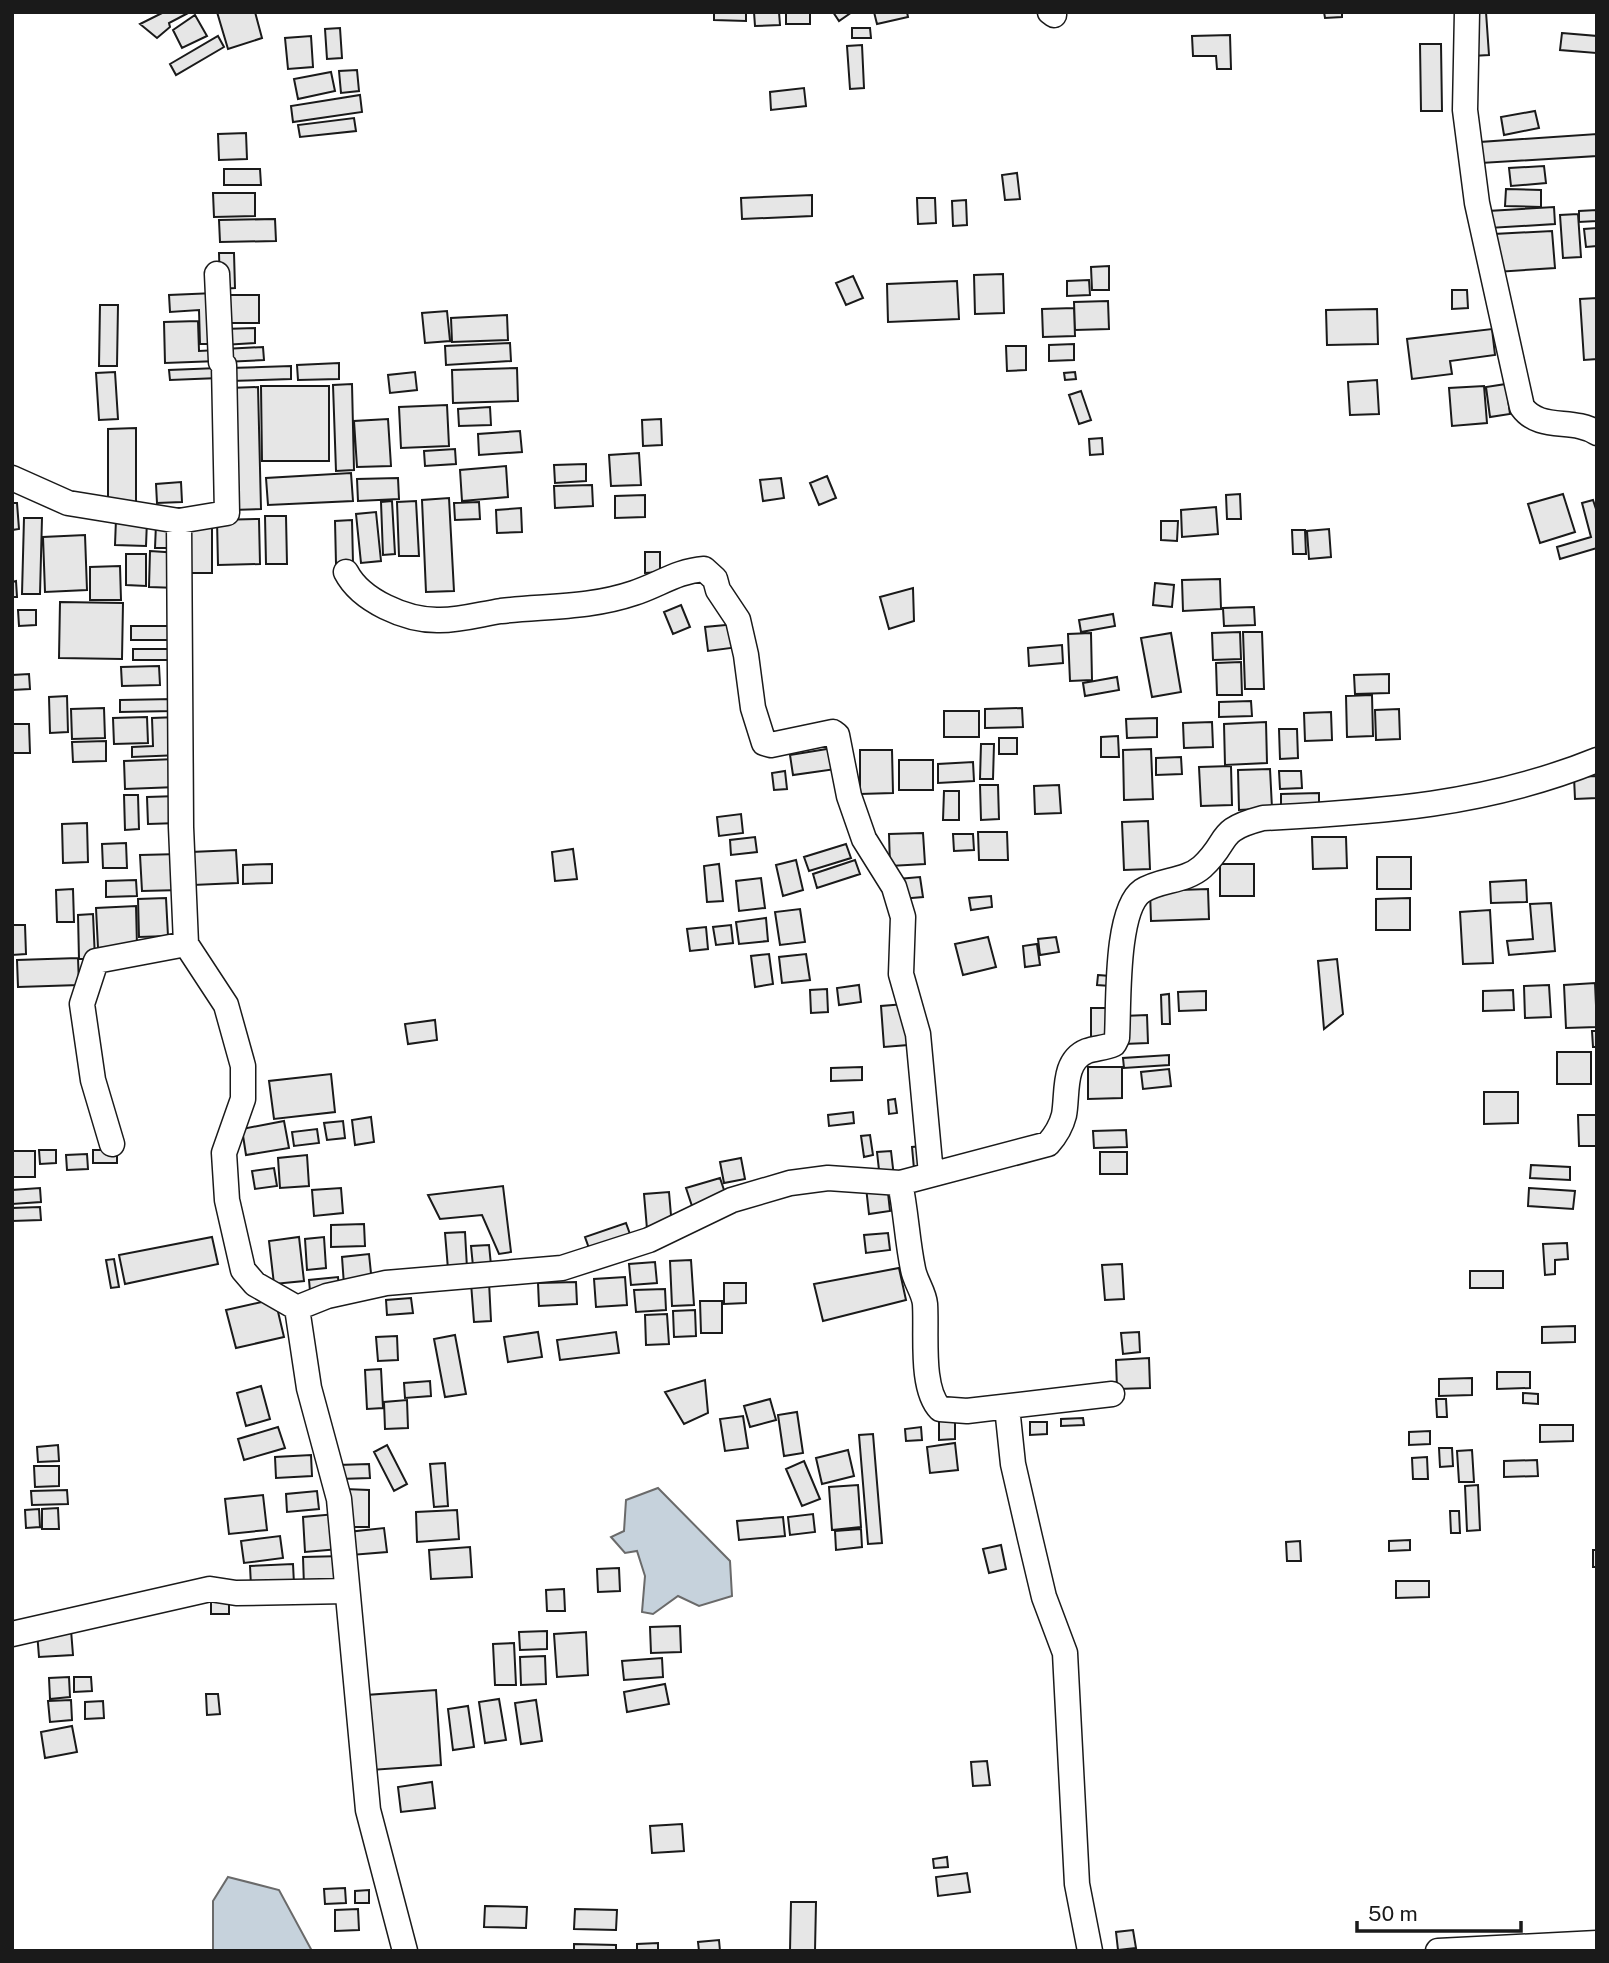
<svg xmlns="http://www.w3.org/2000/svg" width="1609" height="1963" font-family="'Public Sans',sans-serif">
<rect width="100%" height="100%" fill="#fff"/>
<!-- water -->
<path fill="#c6d2dc" stroke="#6a6a6a" stroke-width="2" d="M658,1488L730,1561L732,1596L699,1606L678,1596L653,1614L642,1612L645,1576L637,1551L625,1553L611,1537L624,1531L626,1500Z
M228,1877L279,1890L312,1951H213V1901Z"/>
<!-- building -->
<path fill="#e6e6e6" stroke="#1a1a1a" stroke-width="2" d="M164,12H190L169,23L170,27L157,38L140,24Z
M217,12H255L262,38L228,49Z
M714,12H746V21L714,20Z
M754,12H779L780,25L755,26Z
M786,12H810V24H786Z
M833,12H852L839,21Z
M874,12H907L908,17L877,24Z
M1324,12H1342V17L1325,18Z
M1470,12H1486L1489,55L1472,56Z
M195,15L207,36L182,48L173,30Z
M340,28L342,58L327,59L325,29Z
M852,28H870L871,38H852Z
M1562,33L1597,36L1596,53L1560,50Z
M1230,35L1231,69H1217L1216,56H1193L1192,36Z
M218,36L224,47L176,75L170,64Z
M311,36L313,67L288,69L285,38Z
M1420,44H1441L1442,111H1421Z
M862,45L864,88L850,89L847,46Z
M357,70L359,91L341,93L339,71Z
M331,72L335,91L298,99L294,79Z
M804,88L806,106L771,110L770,92Z
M360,95L362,112L293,122L291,106Z
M1535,111L1539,128L1504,135L1501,117Z
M354,118L356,131L300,137L298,125Z
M246,133L247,159L219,160L218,134Z
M1597,134V156L1481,163L1480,142Z
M1544,166L1546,183L1511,186L1509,168Z
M224,169H260L261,185H224Z
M1017,173L1020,199L1005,200L1002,175Z
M1506,189L1541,190V207L1505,206Z
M213,193H255V216L214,217Z
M812,195V216L742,219L741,198Z
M917,198H935L936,223L918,224Z
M966,200L967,225L953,226L952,201Z
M1554,207L1555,224L1489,228L1488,211Z
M1597,210V221L1579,222V211Z
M1578,214L1581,257L1563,258L1560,215Z
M275,219L276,241L220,242L219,220Z
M1597,228V246L1586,247L1584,229Z
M1552,231L1555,268L1496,272L1494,234Z
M219,253H234L235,288L220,289Z
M1109,266V290H1092L1091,267Z
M1003,274L1004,313L975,314L974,275Z
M853,276L863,298L846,305L836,283Z
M1089,280L1090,295L1067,296V281Z
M957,281L959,319L888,322L887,284Z
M1452,290H1467L1468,308L1452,309Z
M215,293L217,344H200L199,310L170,312L169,295Z
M223,295H259V323H223Z
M1597,298V359L1584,360L1580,299Z
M1108,301L1109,329L1075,330L1074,302Z
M100,305H118L117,366H99Z
M1074,308L1075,336L1043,337L1042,309Z
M1377,309L1378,344L1327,345L1326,310Z
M447,311L450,341L425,343L422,313Z
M507,315L508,340L452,342L451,318Z
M198,321L199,351L218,350V361L165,363L164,322Z
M255,328V343L223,345V329Z
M1492,329L1495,355L1450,361L1452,374L1412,379L1407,339Z
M510,343L511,361L446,365L445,346Z
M1074,344V360L1049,361V345Z
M1006,346H1026V370L1007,371Z
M263,347L264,360L224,362V349Z
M339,363V379L298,380L297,365Z
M291,366V379L230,381V368Z
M218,368L219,378L170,380L169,370Z
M517,368L518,401L453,403L452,370Z
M115,372L118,419L99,420L96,373Z
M415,372L417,390L390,393L388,375Z
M1075,372L1076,379L1065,380L1064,373Z
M1377,380L1379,414L1350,415L1348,382Z
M352,384L354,470L336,471L333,385Z
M1506,384L1510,414L1490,417L1486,387Z
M261,386H329V461H262Z
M1484,386L1487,423L1452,426L1449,388Z
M258,387L261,509L232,510L229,388Z
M1081,391L1091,420L1079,424L1069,395Z
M447,405L449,446L401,448L399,407Z
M490,407L491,425L459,426L458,409Z
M388,419L391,466L357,467L354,421Z
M661,419L662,445L643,446L642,420Z
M136,428V503H108V429Z
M520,431L522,452L479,455L478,434Z
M1102,438L1103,454L1090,455L1089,439Z
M455,449L456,464L425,466L424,451Z
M639,453L641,485L611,486L609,455Z
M586,464V481L555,483L554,465Z
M506,466L508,497L462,501L460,470Z
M351,473L353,501L268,505L266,478Z
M827,476L836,498L819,505L810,483Z
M398,478L399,499L358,501L357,479Z
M781,478L784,498L763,501L760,480Z
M181,482L182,502L157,503L156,484Z
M592,485L593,506L555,508L554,486Z
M1240,494L1241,519H1227L1226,495Z
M1563,494L1575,532L1540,543L1528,504Z
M645,495V517L615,518V496Z
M449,498L454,591L426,592L422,500Z
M1593,500L1597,512V548L1560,559L1557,547L1591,537L1582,503Z
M392,501L395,554L383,555L381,502Z
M416,501L419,556H399L397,502Z
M479,502L480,519L455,520L454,503Z
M12,503H17L19,529L12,530Z
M1216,507L1218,534L1182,537L1181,510Z
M521,508L522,532L497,533L496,510Z
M376,512L381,561L361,563L356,514Z
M265,516H286L287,564H266Z
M24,518H42L40,594H22Z
M116,519L147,520L146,546L115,545Z
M259,519L260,564L218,565L217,520Z
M352,520L353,563L336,564L335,521Z
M1161,521H1178L1177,541L1161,540Z
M184,522H212V573H184Z
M156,524H176V548H155Z
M1329,529L1331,557L1309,559L1307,531Z
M1292,530H1305L1306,554H1293Z
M85,535L87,590L45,592L43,537Z
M150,551L179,553L178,588L149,587Z
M645,552H660V572L645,573Z
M126,554H146V586L126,585Z
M120,566L121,600H90V567Z
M1220,579L1221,609L1183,611L1182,580Z
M16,581L17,597H12V582Z
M1155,583L1174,585L1172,607L1153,605Z
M913,588L914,621L889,629L880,597Z
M60,602L123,603L122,659L59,658Z
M681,605L690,627L673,634L664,612Z
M1254,607L1255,625L1224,626L1223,608Z
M18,610H36V625L19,626Z
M1113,614L1115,626L1081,632L1079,620Z
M736,624L739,647L708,651L705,627Z
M131,626H178V640H131Z
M1240,632L1241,659L1213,660L1212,633Z
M1243,632H1262L1264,689H1245Z
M1091,633L1092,680L1070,681L1068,634Z
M1171,633L1181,692L1152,697L1141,638Z
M1062,645L1063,663L1029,666L1028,648Z
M133,649H172V660H133Z
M1241,662L1242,695H1217L1216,663Z
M159,666L160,685L122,686L121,667Z
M29,674L30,689L12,690V675Z
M1389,674V693L1355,694L1354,675Z
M1117,677L1119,690L1085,696L1083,683Z
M1372,695L1373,736L1347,737L1346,696Z
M67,696L68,732L50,733L49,697Z
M174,699V711L120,712V700Z
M1251,701L1252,716L1219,717V702Z
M104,708L105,738L72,739L71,709Z
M1022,708L1023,727L985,728V709Z
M1399,709L1400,739L1376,740L1375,710Z
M944,711H979V737H944Z
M1331,712L1332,740L1305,741L1304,713Z
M147,717L148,743L114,744L113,718Z
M178,717L180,755L132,757V747L153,746L152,718Z
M1157,718V737L1127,738L1126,719Z
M1212,722L1213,747L1184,748L1183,723Z
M1266,722L1267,763L1225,765L1224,724Z
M12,724H29L30,753H12Z
M1279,729H1297L1298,758L1280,759Z
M1118,736L1119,757H1101V737Z
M999,738H1017V754H999Z
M106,741V761L73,762L72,742Z
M981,744H994L993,779H980Z
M833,748L836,769L793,775L790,755Z
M1151,749L1153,799L1124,800L1123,750Z
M860,750H892L893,793L860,794Z
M1181,757L1182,774L1156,775V758Z
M176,759L177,787L125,789L124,761Z
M899,760H933V790H899Z
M973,762L974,781L938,783V764Z
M1231,766L1232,805L1201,806L1199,767Z
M1270,769L1272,808L1239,810L1238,770Z
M785,771L787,789L774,790L772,773Z
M1279,771H1301L1302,788L1280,789Z
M1597,776V798L1575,799L1574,777Z
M980,785H998L999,819L981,820Z
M1059,785L1061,813L1035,814L1034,786Z
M944,791H959V820H943Z
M1319,793V813L1281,815V794Z
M124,795H138L139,829L125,830Z
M178,796L179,823L148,824L147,797Z
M741,814L743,833L719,836L717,817Z
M1148,821L1150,869L1124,870L1122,822Z
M87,823L88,862L63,863L62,824Z
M978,832H1007L1008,860H979Z
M923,833L925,864L890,866L889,834Z
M953,834H973L974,850L954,851Z
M755,837L757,852L731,855L730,840Z
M1312,837H1346L1347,868L1313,869Z
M126,843L127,868H103L102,844Z
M846,844L851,858L809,871L804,857Z
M573,849L577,879L555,881L552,852Z
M236,850L238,883L193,885L191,852Z
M180,854L181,890L142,891L140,855Z
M1377,857H1411V889H1377Z
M796,860L803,890L783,896L776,865Z
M855,860L860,874L817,888L813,874Z
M272,864V883L243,884V865Z
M719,864L723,901L707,902L704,866Z
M1220,864H1254V896H1220Z
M920,877L923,897L900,899L898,879Z
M761,878L765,908L739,911L736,881Z
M136,880L137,896L106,897V881Z
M1526,880L1527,902L1491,903L1490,882Z
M73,889L74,922H57L56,890Z
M1208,889L1209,919L1151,921L1150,891Z
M991,896L992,907L971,910L969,898Z
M166,898L168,936L139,937L138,899Z
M1410,898V930H1376V899Z
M1551,903L1555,951L1509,955L1507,941L1533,939L1530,904Z
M136,906L137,946L98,948L96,908Z
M800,909L805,942L780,945L775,912Z
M1490,910L1493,963L1463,964L1460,912Z
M93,914L95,959H79L78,915Z
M766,918L768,941L739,944L736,922Z
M12,925H25L26,954L12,955Z
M731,925L733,943L716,945L713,927Z
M706,927L708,949L690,951L687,929Z
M988,937L996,967L963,975L955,944Z
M1056,937L1059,952L1040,955L1038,939Z
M1037,944L1040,965L1025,967L1023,946Z
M769,954L773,984L755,987L751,956Z
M806,954L810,980L782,983L779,957Z
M78,958L79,985L18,987L17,960Z
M1337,959L1343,1014L1324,1029L1318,961Z
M1098,975L1110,976V986L1097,985Z
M1595,983L1597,1027L1566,1028L1564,985Z
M859,985L861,1002L839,1005L837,988Z
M1549,985L1551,1017L1525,1018L1524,986Z
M827,989L828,1012L811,1013L810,990Z
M1513,990L1514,1010L1483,1011V991Z
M1206,991V1010L1179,1011L1178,992Z
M1169,994L1170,1024H1162L1161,995Z
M905,1004L908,1045L884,1047L881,1006Z
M1091,1008H1110L1111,1040H1091Z
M1147,1015L1148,1043L1124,1044L1123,1016Z
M435,1020L437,1040L408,1044L405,1024Z
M1592,1031H1597V1047H1593Z
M1557,1052H1591V1084H1557Z
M1169,1055V1065L1124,1068L1123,1058Z
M862,1067V1080L831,1081V1068Z
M1088,1067H1122V1098L1088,1099Z
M1169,1069L1171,1086L1143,1089L1141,1072Z
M331,1074L335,1112L274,1119L269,1081Z
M1484,1092H1518V1123L1484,1124Z
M895,1099L897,1113L889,1114L888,1100Z
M853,1112L854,1123L829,1126L828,1115Z
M1578,1115H1597V1146H1579Z
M371,1117L374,1142L355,1145L352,1120Z
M284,1121L289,1148L246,1155L242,1129Z
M343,1121L345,1138L327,1140L324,1123Z
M317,1129L319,1143L294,1146L292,1132Z
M1126,1130L1127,1147L1094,1148L1093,1131Z
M870,1135L873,1155L864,1157L861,1136Z
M923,1146L925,1168L914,1169L912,1147Z
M39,1150H56V1163L40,1164Z
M93,1150H117V1163H93Z
M12,1151H35V1177H12Z
M891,1151L894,1177L880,1179L877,1152Z
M1100,1152H1127V1174H1100Z
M87,1154L88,1169L67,1170L66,1155Z
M307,1155L309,1186L280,1188L278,1158Z
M741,1158L745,1179L724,1183L720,1162Z
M1531,1165L1570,1167V1180L1530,1178Z
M274,1168L277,1186L255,1189L252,1171Z
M720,1178L726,1196L692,1206L686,1188Z
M887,1184L890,1211L869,1214L866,1187Z
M503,1186L511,1252L499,1254L482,1215L440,1219L428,1195Z
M40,1188L41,1202L12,1204V1190Z
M341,1188L343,1213L314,1216L312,1190Z
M1529,1188L1575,1191L1573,1209L1528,1206Z
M669,1192L672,1227L647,1229L644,1194Z
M40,1207L41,1220L12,1221V1208Z
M626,1223L631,1237L590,1251L585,1237Z
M364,1224L365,1246L331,1247V1225Z
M465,1232L467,1268L448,1269L445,1233Z
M888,1233L890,1250L866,1253L864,1235Z
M212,1237L218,1264L125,1284L119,1255Z
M299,1237L304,1281L274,1284L269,1241Z
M324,1237L326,1268L307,1270L305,1239Z
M1567,1243L1568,1259L1555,1260V1274L1545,1275L1543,1244Z
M489,1245L491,1265L473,1266L471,1246Z
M369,1254L372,1283L344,1285L342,1257Z
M114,1259L119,1287L111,1288L106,1260Z
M691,1260L694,1305L672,1306L670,1261Z
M655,1262L657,1283L631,1285L629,1264Z
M1122,1264L1124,1299L1105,1300L1102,1265Z
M899,1268L906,1300L823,1321L814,1284Z
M1470,1271H1503V1288H1470Z
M338,1277L339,1289L310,1291L309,1280Z
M625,1277L627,1305L596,1307L594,1279Z
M489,1282L491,1321L474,1322L471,1283Z
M576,1282L577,1304L539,1306L538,1283Z
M724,1283H746V1303L724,1304Z
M665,1289L666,1310L636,1312L634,1290Z
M411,1298L413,1313L387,1315L386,1300Z
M275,1299L284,1337L236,1348L226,1310Z
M700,1301H722V1333H701Z
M695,1310L696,1336L674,1337L673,1311Z
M667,1314L669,1344L646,1345L645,1315Z
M1575,1326V1342L1542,1343V1327Z
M538,1332L542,1357L508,1362L504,1337Z
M616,1332L619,1353L560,1360L557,1340Z
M1139,1332L1140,1352L1123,1354L1121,1333Z
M455,1335L466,1394L445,1397L434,1339Z
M397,1336L398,1360L378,1361L376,1337Z
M1149,1358L1150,1388L1117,1389L1116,1360Z
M381,1369L383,1408L367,1409L365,1370Z
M1497,1372H1530V1388L1497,1389Z
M1472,1378V1395L1439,1396V1379Z
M705,1380L708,1413L684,1424L665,1392Z
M430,1381L431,1396L405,1398L404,1383Z
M261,1386L270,1419L246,1426L237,1393Z
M1523,1393L1538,1394V1404L1523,1403Z
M770,1399L776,1420L750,1427L744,1406Z
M1436,1399H1446L1447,1417H1437Z
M407,1400L408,1428L385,1429L384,1402Z
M797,1412L803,1453L784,1456L778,1415Z
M743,1416L748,1448L725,1451L720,1419Z
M939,1418H955V1439L939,1440Z
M1083,1418L1084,1425L1061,1426V1419Z
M1030,1422H1047V1434L1030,1435Z
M1540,1425H1573V1441L1540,1442Z
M278,1427L285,1448L244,1460L238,1439Z
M921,1427L922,1440L906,1441L905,1429Z
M1430,1431V1444L1409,1445V1432Z
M873,1434L882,1543L868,1544L859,1435Z
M955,1443L958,1470L930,1473L927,1447Z
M58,1445L59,1461L38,1462L37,1447Z
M387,1445L407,1484L394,1491L374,1452Z
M1439,1448H1452L1453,1466L1440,1467Z
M848,1450L854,1476L822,1484L816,1458Z
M1472,1450L1474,1482H1459L1457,1451Z
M311,1455L312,1476L276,1478L275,1457Z
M1427,1457L1428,1479H1413L1412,1458Z
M1537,1460L1538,1476L1504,1477V1461Z
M804,1461L820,1499L802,1506L786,1469Z
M445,1463L448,1506L434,1507L430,1464Z
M369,1464L370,1478L339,1479L338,1465Z
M34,1466H59V1486L35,1487Z
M858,1485L861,1527L832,1530L829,1487Z
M1478,1485L1480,1530L1467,1531L1465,1486Z
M344,1489L369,1490V1527H343Z
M67,1490L68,1504L32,1505L31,1491Z
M317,1491L319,1509L287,1512L286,1494Z
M263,1495L267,1530L229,1534L225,1499Z
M58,1508L59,1529H42V1509Z
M39,1509L40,1527L26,1528L25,1510Z
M457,1510L459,1539L417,1542L416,1512Z
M1450,1511H1459L1460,1533H1451Z
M336,1514L339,1549L305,1552L303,1517Z
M813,1514L815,1532L790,1535L788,1517Z
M783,1517L785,1536L739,1540L737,1521Z
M384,1528L387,1552L351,1555L348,1532Z
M861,1529L862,1547L836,1550L835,1531Z
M280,1536L283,1558L244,1563L241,1541Z
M1410,1540V1550L1389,1551V1541Z
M1300,1541L1301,1561H1287L1286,1542Z
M1001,1545L1006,1569L989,1573L983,1549Z
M470,1547L472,1577L431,1579L429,1550Z
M1593,1550H1597V1567H1593Z
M343,1556L344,1585L304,1586L303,1557Z
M293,1564L294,1584L251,1586L250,1566Z
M619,1568L620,1591L598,1592L597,1569Z
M1396,1581H1429V1597L1396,1598Z
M564,1589L565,1611H547L546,1590Z
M211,1596H229V1614H211Z
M680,1626L681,1652L651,1653L650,1627Z
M71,1630L73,1655L39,1657L37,1632Z
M547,1631V1649L520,1650L519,1632Z
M586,1632L588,1675L557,1677L554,1634Z
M514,1643L516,1685H495L493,1644Z
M545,1656L546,1684L521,1685L520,1657Z
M662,1658L663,1677L624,1680L622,1661Z
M69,1677L70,1697L50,1699L49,1678Z
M74,1677H91L92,1691L74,1692Z
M665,1684L669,1704L627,1712L624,1692Z
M436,1690L441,1765L371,1770L366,1695Z
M206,1694H218L220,1714L207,1715Z
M499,1699L506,1740L485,1743L479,1702Z
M71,1700L72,1720L50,1722L48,1701Z
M536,1700L542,1741L521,1744L515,1703Z
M103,1701L104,1718L85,1719V1702Z
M468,1706L474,1747L453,1750L448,1709Z
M72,1726L77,1752L45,1758L41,1732Z
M987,1761L990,1785L973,1786L971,1762Z
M432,1782L435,1808L401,1812L398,1787Z
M682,1824L684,1851L652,1853L650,1826Z
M947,1857L948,1867L934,1868L933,1859Z
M967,1873L970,1892L938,1896L936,1877Z
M345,1888L346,1903L325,1904L324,1889Z
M369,1890V1903H355V1891Z
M791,1902H816L815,1951H790Z
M485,1906L527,1907L526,1928L484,1927Z
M358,1909L359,1930L335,1931V1910Z
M575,1909L617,1910L616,1930L574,1929Z
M1133,1930L1136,1948L1118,1950L1116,1932Z
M719,1940L720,1951H699L698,1942Z
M658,1943V1951H637V1944Z
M574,1944L616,1945V1951H574Z"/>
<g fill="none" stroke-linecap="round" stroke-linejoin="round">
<defs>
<path id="minor" d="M1050,12L1054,15
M1467,12L1465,110L1477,203L1522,407C1540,432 1573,417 1597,433
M12,478L68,503L179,521L181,827L186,944L226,1005L243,1066V1099L224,1153L227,1200L243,1270L255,1284L297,1308
M179,521L227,513L224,365L221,362L217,274
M346,572C361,601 406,620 437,620C458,621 481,614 501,611C546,606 590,608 634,593C659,585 677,571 704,569L715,579L718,590L738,620L746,655L753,708L764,743L771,745L833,732L837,735L849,796L864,839L894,887L903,917L901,974L918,1034L931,1174
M112,1144L93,1080L82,1004L96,961L186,944
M900,1183C906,1211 907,1240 913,1269C915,1281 924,1292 925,1304C927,1333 920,1388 940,1409L967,1411L1112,1394
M1007,1407L1013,1464L1030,1538L1044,1597L1065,1653L1077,1884L1090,1951
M12,1634L210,1589L236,1593L347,1591
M405,1951L368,1810L339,1499L309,1388L297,1308L327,1296L386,1283L562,1268L649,1240L732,1200L790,1183L828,1178L900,1183L1048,1144C1056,1135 1061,1127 1064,1115C1068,1094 1062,1061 1087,1051C1096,1048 1105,1048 1114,1044L1117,1038C1119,1006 1115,910 1142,891C1160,879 1185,882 1202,867C1232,839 1214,831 1263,818C1380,812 1486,805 1597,760
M1438,1951L1597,1943"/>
</defs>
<!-- minor casing -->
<use href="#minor" stroke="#1a1a1a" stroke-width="27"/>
<!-- minor -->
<use href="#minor" stroke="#fff" stroke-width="24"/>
</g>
<!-- border -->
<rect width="1609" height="1963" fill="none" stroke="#1a1a1a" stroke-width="28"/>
<!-- scale -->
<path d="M1357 1921v10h164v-10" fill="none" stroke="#1a1a1a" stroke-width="3.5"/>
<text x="1368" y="1921" font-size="21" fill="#1a1a1a" stroke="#ffffff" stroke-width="5" paint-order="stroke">50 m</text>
</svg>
